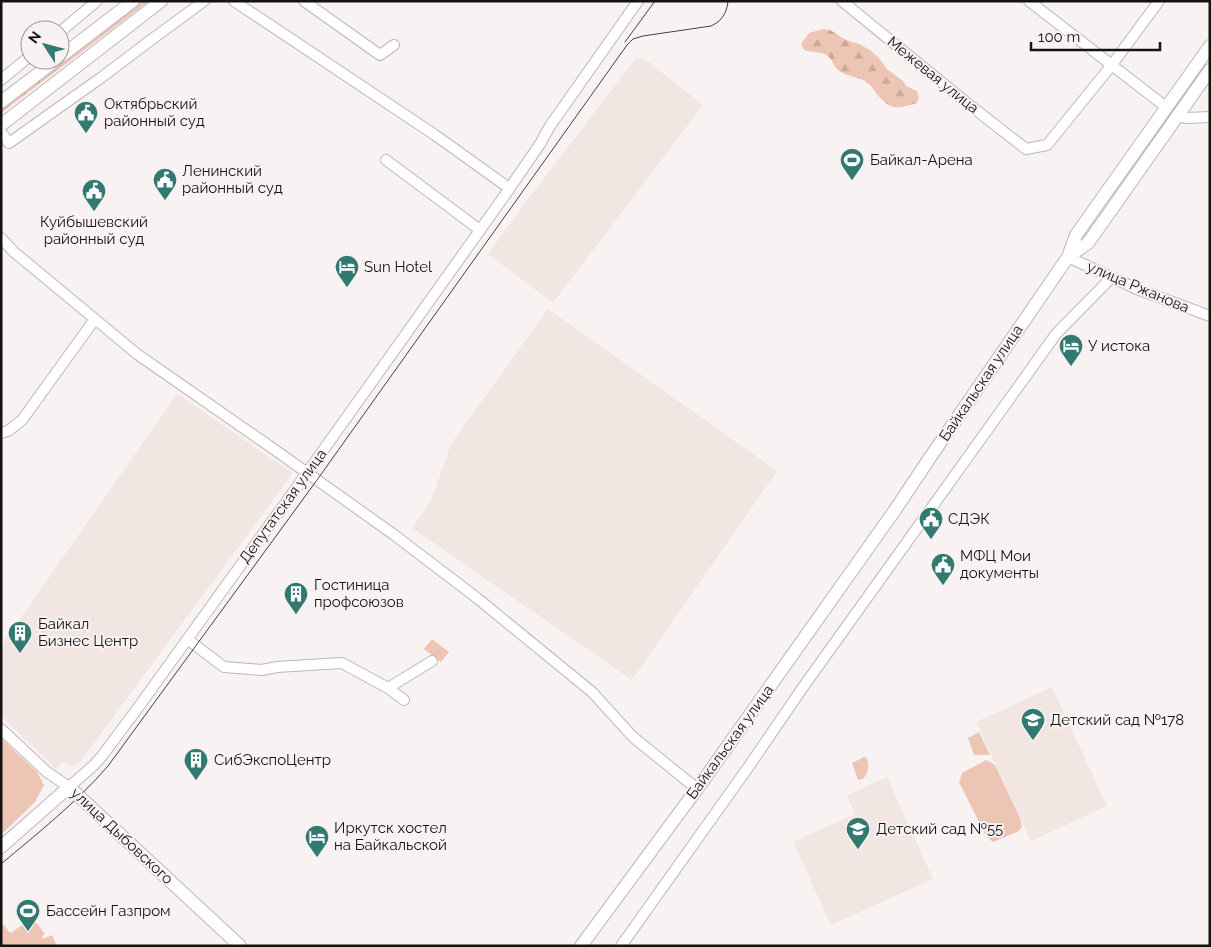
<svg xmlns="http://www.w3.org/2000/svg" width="1211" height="947" font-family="Raleway,sans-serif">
<defs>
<pattern id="grass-tufts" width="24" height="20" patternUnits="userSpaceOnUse" patternTransform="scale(1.25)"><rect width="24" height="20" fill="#edc5b5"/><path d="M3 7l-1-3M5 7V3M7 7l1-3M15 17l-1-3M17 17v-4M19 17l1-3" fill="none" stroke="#caa89b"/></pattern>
<pattern id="forest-firs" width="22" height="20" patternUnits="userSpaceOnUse" patternTransform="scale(1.25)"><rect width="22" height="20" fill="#edc5b5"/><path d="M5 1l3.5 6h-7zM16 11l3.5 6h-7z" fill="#caa89b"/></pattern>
</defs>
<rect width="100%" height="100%" fill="#f8f3f2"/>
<!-- built -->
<path fill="#f1e6e1" d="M636,58L645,59L703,105L553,303L488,254L522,207Z
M548,309L777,471L632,680L412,528L431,501L451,444Z
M177,394L293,473L80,762L74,766L62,762L56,769L1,716V646Z
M1052,687L1107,806L1031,841L976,722Z
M887,777L933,879L831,925L793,842L855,814L847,795Z"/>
<!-- grass -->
<path fill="url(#grass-tufts)" d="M142,1H149L1,113V109Z"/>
<!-- forest -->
<path fill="url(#forest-firs)" d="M823,29L830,30L846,40L859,44L870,50L879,58L887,69L903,81L906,86L917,91L919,97L917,103C898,109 890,111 877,94C873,89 871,85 866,82C858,76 846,77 838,70C833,66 832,58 826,55C820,51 811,53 804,50L801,44L809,33Z"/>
<!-- green -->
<path fill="#edc5b5" d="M432,639L449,652L441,662L424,649Z
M979,732L990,755H974L968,738Z
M1,738L37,772L44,785L35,802L1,835Z
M864,757L867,758C869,767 869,772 863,779L858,780L852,763Z
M986,760L995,765L1020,818L1022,826L1019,831L993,842L986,836L959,782L962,773Z
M32,917L45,934L42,936L43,939L52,935L57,946H1V924L2,923L10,933L14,931Z"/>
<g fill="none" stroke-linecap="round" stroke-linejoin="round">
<defs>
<path id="minor" d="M234,1L435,135L509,188
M304,1L380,55L394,45
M842,1L967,103L1026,149L1047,145L1111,66L1159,1
M1029,1L1166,107
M60,32L97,1
M1,80L30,56
M1177,115L1186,118L1210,117
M1,132L9,143L102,77L151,40L204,1
M386,160L480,230
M1,238L14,252L137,354L275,450L393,534L477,598L592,692L633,737L696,788
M1068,257L1137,289L1210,316
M1,433L8,431L22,420L95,319
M187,639L224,667L262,670L277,667L342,663L388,688L432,661
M388,688L404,700
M1,729L47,772L69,787L93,766L102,756L140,705L307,473L505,195L540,144L550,126L638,1
M621,946L747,769L801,690L1056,334L1111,278"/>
<path id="major" d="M60,57L133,1
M1,102L56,60
M1,125L161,1
M1068,257L1088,243L1210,70
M1,847L69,787L240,946
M581,946L705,778L895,510L927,462L1068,257L1076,235L1210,46"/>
</defs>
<!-- minor casing -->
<use href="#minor" stroke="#bbb8b6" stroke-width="12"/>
<!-- major casing -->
<use href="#major" stroke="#bbb8b6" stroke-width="14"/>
<!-- minor -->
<use href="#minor" stroke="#fff" stroke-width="10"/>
<!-- major -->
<use href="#major" stroke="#fff" stroke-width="12"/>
<!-- tram -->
<path stroke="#434140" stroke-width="1" d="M625,42L655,1
M1,864C38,833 76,803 108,766L317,480L627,45L633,39L643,36L711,26C722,21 727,13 728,1"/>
</g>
<!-- icons -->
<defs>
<symbol id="civic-pin" viewBox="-11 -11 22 30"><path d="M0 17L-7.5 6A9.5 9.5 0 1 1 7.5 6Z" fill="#327972" stroke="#f8f3f2"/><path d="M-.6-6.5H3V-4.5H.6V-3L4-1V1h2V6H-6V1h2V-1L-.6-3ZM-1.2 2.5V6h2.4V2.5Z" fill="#fff"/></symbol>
<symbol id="stadium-pin" viewBox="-11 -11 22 30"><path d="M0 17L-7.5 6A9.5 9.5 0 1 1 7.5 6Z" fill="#327972" stroke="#f8f3f2"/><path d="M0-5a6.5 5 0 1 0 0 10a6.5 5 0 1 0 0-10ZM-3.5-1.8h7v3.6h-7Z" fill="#fff"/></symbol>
<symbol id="hotel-pin" viewBox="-11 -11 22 30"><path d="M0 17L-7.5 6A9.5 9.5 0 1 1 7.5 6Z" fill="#327972" stroke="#f8f3f2"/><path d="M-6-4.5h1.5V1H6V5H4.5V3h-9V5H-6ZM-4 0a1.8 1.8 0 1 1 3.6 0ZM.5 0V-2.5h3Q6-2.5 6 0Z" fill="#fff"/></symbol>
<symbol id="building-pin" viewBox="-11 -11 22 30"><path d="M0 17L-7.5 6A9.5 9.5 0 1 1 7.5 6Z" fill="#327972" stroke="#f8f3f2"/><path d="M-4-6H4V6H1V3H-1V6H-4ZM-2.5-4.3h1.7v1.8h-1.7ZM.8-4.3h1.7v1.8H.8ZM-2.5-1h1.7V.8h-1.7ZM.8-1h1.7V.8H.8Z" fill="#fff"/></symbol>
<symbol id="school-pin" viewBox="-11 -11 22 30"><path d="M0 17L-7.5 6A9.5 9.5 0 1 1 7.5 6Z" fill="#327972" stroke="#f8f3f2"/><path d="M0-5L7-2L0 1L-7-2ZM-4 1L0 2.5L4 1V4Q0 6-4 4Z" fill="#fff"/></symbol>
</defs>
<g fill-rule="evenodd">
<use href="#civic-pin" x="72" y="99" width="28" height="38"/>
<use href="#stadium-pin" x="838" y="146" width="28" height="38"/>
<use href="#civic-pin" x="151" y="166" width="28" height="38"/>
<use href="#civic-pin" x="80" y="177" width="28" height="38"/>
<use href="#hotel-pin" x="333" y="253" width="28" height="38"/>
<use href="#hotel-pin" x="1057" y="332" width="28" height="38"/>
<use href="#civic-pin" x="917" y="505" width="28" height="38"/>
<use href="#civic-pin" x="929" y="551" width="28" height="38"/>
<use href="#building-pin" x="282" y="580" width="28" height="38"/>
<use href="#building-pin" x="6" y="619" width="28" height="38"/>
<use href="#school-pin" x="1019" y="706" width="28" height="38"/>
<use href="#building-pin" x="182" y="746" width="28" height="38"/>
<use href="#school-pin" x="844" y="815" width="28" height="38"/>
<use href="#hotel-pin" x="303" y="823" width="28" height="38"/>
<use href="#stadium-pin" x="14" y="897" width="28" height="38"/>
</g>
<g text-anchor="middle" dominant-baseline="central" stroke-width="4" stroke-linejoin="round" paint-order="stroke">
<!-- street labels -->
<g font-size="15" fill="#141312" stroke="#f8f3f2">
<text transform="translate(933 75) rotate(39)">Межевая улица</text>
<text transform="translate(1138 287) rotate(23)">улица Ржанова</text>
<text transform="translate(981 383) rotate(-56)">Байкальская улица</text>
<text transform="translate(283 506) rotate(-54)">Депутатская улица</text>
<text transform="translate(730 742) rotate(-54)">Байкальская улица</text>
<text transform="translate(122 836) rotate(43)">улица Дыбовского</text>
</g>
<!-- poi labels -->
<g font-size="15" fill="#141312" stroke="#f8f3f2" text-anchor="start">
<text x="104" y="104">Октябрьский<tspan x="104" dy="17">районный суд</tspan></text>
<text x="870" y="160">Байкал-Арена</text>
<text x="182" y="171">Ленинский<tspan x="182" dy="17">районный суд</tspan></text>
<text x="94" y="222" text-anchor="middle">Куйбышевский<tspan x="94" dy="17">районный суд</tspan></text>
<text x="364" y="267">Sun Hotel</text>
<text x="1088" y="346">У истока</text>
<text x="948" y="519">СДЭК</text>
<text x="960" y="556">МФЦ Мои<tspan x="960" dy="17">документы</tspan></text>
<text x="314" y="585">Гостиница<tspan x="314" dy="17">профсоюзов</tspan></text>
<text x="38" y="624">Байкал<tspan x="38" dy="17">Бизнес Центр</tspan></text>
<text x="1050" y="720">Детский сад №178</text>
<text x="214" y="760">СибЭкспоЦентр</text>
<text x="334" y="828">Иркутск хостел<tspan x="334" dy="17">на Байкальской</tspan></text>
<text x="876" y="829">Детский сад №55</text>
<text x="46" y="911">Бассейн Газпром</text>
</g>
</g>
<!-- border -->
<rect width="1211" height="947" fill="none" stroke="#141312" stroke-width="5"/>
<!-- north arrow -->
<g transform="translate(45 45) rotate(306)"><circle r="24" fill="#f8f3f2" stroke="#9d9998"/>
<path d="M0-4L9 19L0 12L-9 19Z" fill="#327972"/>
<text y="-8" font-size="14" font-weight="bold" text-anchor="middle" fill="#141312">N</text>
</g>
<!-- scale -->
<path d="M1031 42v8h129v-8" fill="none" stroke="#141312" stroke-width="2.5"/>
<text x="1038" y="42" font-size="15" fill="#141312" stroke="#f8f3f2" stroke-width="4" paint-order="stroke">100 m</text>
</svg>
